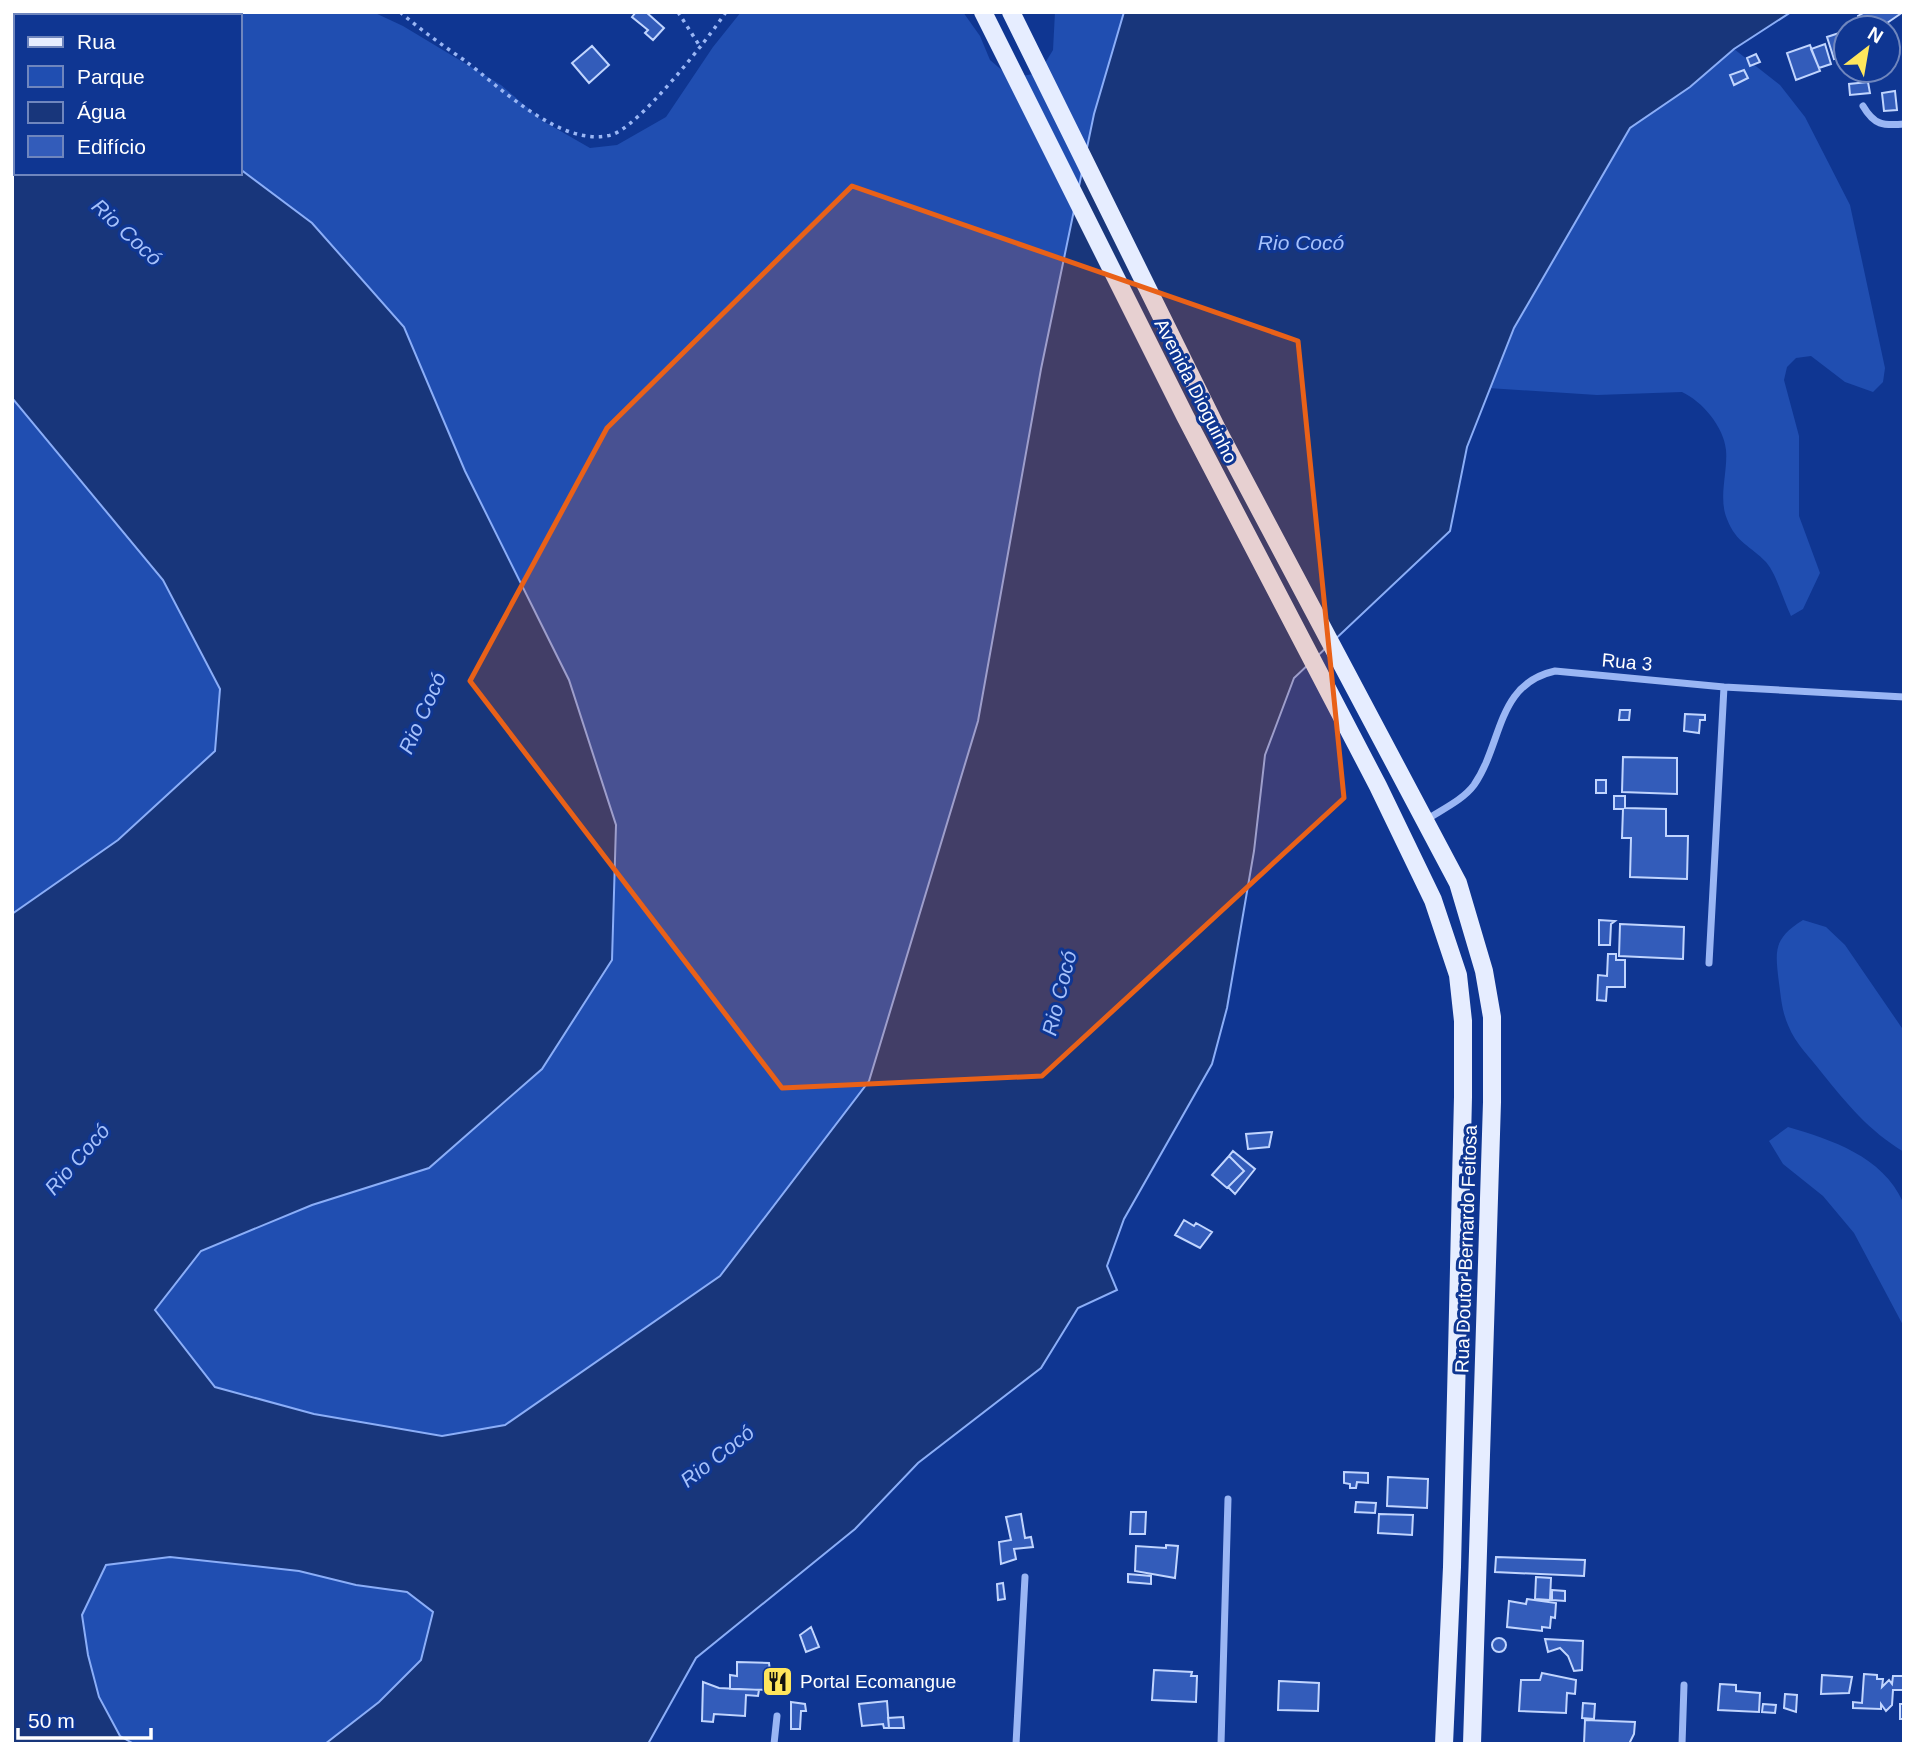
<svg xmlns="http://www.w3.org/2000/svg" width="1916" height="1756" font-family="Helvetica,sans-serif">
<rect width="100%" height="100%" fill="#0f3692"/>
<!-- green -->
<path fill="#204eb1" d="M94,12H373L403,26L501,85L543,121L590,148L617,145L666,117L713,47L741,12H963L980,36L990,60L1011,78L1039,73L1053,50L1055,12H1124L1094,114L1041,369L978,721L869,1081L720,1276L505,1425L442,1436L314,1414L215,1387L155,1311L201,1251L311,1205L465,471L404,327L312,223L240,169V16H95Z
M1734,49L1780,85L1805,117L1850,205L1885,368L1883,382L1873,392L1845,382L1811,356L1796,358L1787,367L1784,380L1799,436V516L1820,573L1803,609L1791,616C1783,600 1777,575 1766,562C1751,546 1736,543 1727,519C1718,498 1728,472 1726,450C1724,427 1702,401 1682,392L1597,395L1488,388L1514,328L1630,128L1690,87Z
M12,398L163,580L220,689L215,751L118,840L12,914Z
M1803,920L1826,927L1845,945L1904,1031V1152C1869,1131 1847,1104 1822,1073C1810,1057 1796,1045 1788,1025C1782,1011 1781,998 1779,983C1775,950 1773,939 1803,920Z
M1788,1127C1832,1140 1882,1156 1903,1202C1908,1215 1904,1306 1904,1327L1854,1233L1823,1196L1783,1164L1769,1141Z
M170,1557L299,1571L356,1585L407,1592L433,1612L421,1660L379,1702L325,1744H134L120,1736L99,1697L88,1655L82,1615L106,1565Z"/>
<!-- water -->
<path fill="#18367b" stroke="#8baef8" stroke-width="2" d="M12,12H94L95,16H16V173H240V169L312,223L404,327L465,471L569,680L616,825L612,960L542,1069L429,1168L312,1205L201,1251L155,1310L215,1387L314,1414L442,1436L505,1425L720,1276L869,1081L978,721L1041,369L1094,114L1124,12H1791L1734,49L1690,87L1630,128L1514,328L1467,447L1450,531L1294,678L1265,755L1254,851L1227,1008L1212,1064L1124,1219L1107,1266L1117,1290L1078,1308L1041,1368L918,1463L855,1529L696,1658L648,1744H325L379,1702L421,1660L433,1612L407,1592L356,1585L299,1571L170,1557L106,1565L82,1615L88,1655L99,1697L120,1736L134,1744H12V914L118,840L215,751L220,689L163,580L12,398Z"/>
<!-- building -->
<path fill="#335cba" stroke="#c1d5fe" stroke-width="2" d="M636,12H646L664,28L653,40L645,33L648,30L632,17Z
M1865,12H1903L1887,23L1897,45L1888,50V28H1860L1858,16Z
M1839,33L1842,44L1846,43V59L1839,61V58L1834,59L1827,37Z
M1825,44L1831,64L1819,68L1811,49Z
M1810,45L1820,71L1796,80L1787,53Z
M592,46L609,65L589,83L572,63Z
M1756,54L1760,62L1750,66L1747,58Z
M1744,70L1748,78L1734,85L1730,75Z
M1868,82L1870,93L1850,95L1849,84Z
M1895,91L1897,110L1884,111L1882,93Z
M1620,710H1630L1629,720H1619Z
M1685,714L1705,715V720H1700L1699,733L1684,731Z
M1623,757L1677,758V794L1622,792Z
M1596,780H1606V793H1596Z
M1614,796H1625V808L1666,809V836H1688L1687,879L1630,877L1631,838H1622L1623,809H1614Z
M1599,920L1615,921L1611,924L1610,945H1599Z
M1620,924L1684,927L1683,959L1619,956Z
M1608,954H1616V960H1625V987H1607L1606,1001L1597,1000L1598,975L1607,976Z
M1272,1132L1269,1147L1248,1149L1246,1134Z
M1233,1151L1255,1169L1235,1194L1228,1187L1244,1171L1229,1156Z
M1229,1156L1244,1171L1227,1188L1212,1175Z
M1184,1220L1194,1226L1196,1223L1212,1232L1200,1248L1175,1235Z
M1344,1472L1368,1473V1483L1357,1482L1356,1488H1350V1484L1344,1483Z
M1388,1477L1428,1479L1427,1508L1387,1506Z
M1356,1502L1376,1503L1375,1513L1355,1512Z
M1131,1512H1146L1145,1534H1130Z
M1021,1514L1025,1538L1031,1537L1033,1547L1014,1549L1016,1559L1001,1564L999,1542L1011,1540L1006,1517Z
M1379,1514L1413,1515L1412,1535L1378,1533Z
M1166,1545L1178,1546L1175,1578L1135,1571L1136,1546L1166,1548Z
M1496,1557L1585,1560L1584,1576L1495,1572Z
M1128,1574L1151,1576V1584L1128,1582Z
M1536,1577L1551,1578L1550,1600L1535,1599Z
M1003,1583L1005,1599L998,1600L997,1584Z
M1552,1590L1565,1591V1601L1552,1600Z
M1527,1599L1556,1603L1555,1618L1551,1617L1550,1628L1542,1627V1631L1507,1627L1509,1601L1526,1604Z
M811,1627L819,1647L806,1652L800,1635Z
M1492 1645a7 7 0 1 1 14 0a7 7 0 1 1-14 0Z
M1545,1639L1583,1641L1582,1670L1574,1671L1568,1656L1560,1648L1548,1652Z
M737,1662L769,1663L772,1686L769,1685V1690L730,1689V1675L737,1676Z
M1154,1670L1192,1672L1191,1676H1197L1196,1702L1152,1700Z
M1542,1673L1576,1680L1575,1694L1567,1693L1566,1713L1519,1711L1521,1680H1540Z
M1864,1674L1877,1675V1679H1883L1882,1687L1889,1680L1892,1684L1893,1676H1904V1690H1893L1892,1705L1886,1711L1881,1704V1709L1853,1708V1702L1862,1703Z
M1822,1675L1852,1677L1849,1693L1821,1694Z
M1279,1681L1319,1683L1318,1711L1278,1710Z
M703,1682L719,1688L759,1690L758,1696L746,1695L745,1716L714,1714L713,1722L702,1721Z
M1720,1684L1736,1685V1691L1760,1693L1759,1712L1718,1710Z
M1785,1694L1797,1695L1796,1712L1784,1708Z
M887,1701L889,1728H884L883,1724L862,1726L859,1704Z
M791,1702L805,1704L806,1711H801L800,1729H791Z
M1583,1703L1595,1704L1594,1719L1582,1718Z
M1763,1704L1776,1705L1775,1713L1762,1712Z
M1900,1704H1904V1719H1900Z
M903,1717L904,1728H889L888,1718Z
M1585,1720L1635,1722L1634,1734L1629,1744H1584Z"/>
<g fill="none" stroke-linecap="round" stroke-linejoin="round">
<!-- path -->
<path stroke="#9ab6f4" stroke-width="3.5" stroke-dasharray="3.5 5" stroke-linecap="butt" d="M400,12C421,30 442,45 464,60C500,87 561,148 611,135C638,128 708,39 726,12
M678,12L701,48"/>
<!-- street -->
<path stroke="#9ab6f4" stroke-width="7" d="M1863,106C1874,125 1883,126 1904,124
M1426,820C1441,810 1463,800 1474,785C1503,743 1496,684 1555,671L1724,687L1904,697
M1709,963L1724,687
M774,1744L777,1716
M1016,1744L1025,1577
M1221,1744L1228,1499
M1682,1744L1684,1685"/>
<!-- primary -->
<path stroke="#e6edff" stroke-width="18" d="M983,12L1185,416L1378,786L1433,900L1458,975L1463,1021V1097L1452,1567L1444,1744
M1011,12L1217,429L1458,883L1484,971L1492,1017V1102L1472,1744"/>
</g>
<!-- marked area -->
<path fill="#e96118" fill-opacity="0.2" stroke="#e96118" stroke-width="5" stroke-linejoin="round" d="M852,186L1298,341L1344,798L1042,1076L782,1088L470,681L607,428Z"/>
<!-- icons -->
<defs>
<symbol id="restaurant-square" viewBox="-11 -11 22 22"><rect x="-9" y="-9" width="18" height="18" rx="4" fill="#ffe65c" stroke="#0f3692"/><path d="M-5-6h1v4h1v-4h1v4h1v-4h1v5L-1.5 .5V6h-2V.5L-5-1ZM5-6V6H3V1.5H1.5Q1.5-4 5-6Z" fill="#111"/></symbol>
</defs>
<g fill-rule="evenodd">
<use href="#restaurant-square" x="760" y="1664" width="35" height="35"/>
</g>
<g text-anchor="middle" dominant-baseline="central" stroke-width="6" stroke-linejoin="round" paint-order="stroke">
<!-- street labels -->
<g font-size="19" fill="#fff" stroke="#0f3692">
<text transform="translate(1196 391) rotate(63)">Avenida Dioguinho</text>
<text transform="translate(1627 662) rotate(5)">Rua 3</text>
<text transform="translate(1466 1249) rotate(-88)">Rua Doutor Bernardo Feitosa</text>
</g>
<!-- poi labels -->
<g font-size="19" fill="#fff" stroke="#0f3692" text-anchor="start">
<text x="800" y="1681">Portal Ecomangue</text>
</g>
<!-- water labels -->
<g font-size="21" font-style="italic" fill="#a6c1fb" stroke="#0f3692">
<text transform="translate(127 232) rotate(43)">Rio Cocó</text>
<text x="1301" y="242">Rio Cocó</text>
<text transform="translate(422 713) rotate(-66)">Rio Cocó</text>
<text transform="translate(1059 993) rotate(-76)">Rio Cocó</text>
<text transform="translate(77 1159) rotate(-49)">Rio Cocó</text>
<text transform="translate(717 1456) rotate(-38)">Rio Cocó</text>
</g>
</g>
<!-- border -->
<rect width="1916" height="1756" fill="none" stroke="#ffffff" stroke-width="28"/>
<!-- legend -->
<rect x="14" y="14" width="228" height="161" fill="#0f3692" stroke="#6f86be" stroke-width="2"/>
<rect x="28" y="37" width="35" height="10" fill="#e6edff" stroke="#6f86be" stroke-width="2"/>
<text x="77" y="49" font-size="21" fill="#ffffff">Rua</text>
<rect x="28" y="66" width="35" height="21" fill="#204eb1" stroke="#6f86be" stroke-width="2"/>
<text x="77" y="84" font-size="21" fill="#ffffff">Parque</text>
<rect x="28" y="102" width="35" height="21" fill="#18367b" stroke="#6f86be" stroke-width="2"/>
<text x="77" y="119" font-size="21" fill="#ffffff">Água</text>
<rect x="28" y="136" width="35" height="21" fill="#335cba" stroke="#6f86be" stroke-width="2"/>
<text x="77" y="154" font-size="21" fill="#ffffff">Edifício</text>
<!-- north arrow -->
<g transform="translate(1867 49) rotate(31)"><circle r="33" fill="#0f3692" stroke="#6f86be" stroke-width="2"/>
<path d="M0-5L12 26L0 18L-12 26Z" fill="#ffe65c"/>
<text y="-10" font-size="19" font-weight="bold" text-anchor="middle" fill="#ffffff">N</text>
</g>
<!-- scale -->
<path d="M18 1728v10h133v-10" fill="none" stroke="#ffffff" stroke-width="3.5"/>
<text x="28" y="1728" font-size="21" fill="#ffffff" stroke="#0f3692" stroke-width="5" paint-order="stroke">50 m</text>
</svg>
